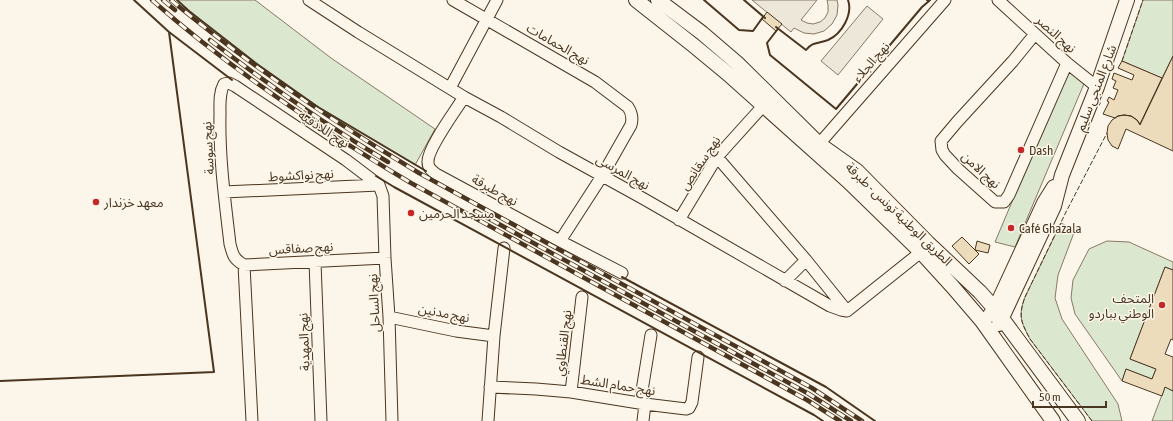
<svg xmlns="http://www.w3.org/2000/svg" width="1173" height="421" font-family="'Asap Condensed','Noto Sans Arabic',sans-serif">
<rect width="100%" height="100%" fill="#fbf6e9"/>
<!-- green -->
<path fill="#dce7d0" stroke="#887966" d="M177,0H255L331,58L435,129L415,165L318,107L257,64L189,11Z
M1143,0H1173V56L1162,78L1122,61Z
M1069,67L1086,79L1015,247L995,242Z
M1061,223L1075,230L1058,275L1055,298L1062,319L1118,404L1122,421H1092L1030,339C1021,322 1018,316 1025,297Z
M1107,241L1129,242L1173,262V270L1165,267L1130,359L1156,369L1152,379L1126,369L1122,381L1075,314L1071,298L1073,280L1089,249Z
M1165,387L1173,391V421H1152Z"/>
<!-- parking -->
<path fill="#ede7d9" stroke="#887966" d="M752,0H817L801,20L807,23L813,24L820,22L825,18L828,12V5L827,0H837L838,5L837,15L832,24L824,31L814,34L804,33L794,28L791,32Z
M867,6L883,19L838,75L821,61Z"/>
<!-- building -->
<path fill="#ecdcbc" stroke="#4a3520" d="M767,12L782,24L776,31L762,19Z
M1173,56V151L1126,129L1118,149L1112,146L1108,140L1107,133L1108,126L1112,120L1118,116L1124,115L1131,116L1137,120L1140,125Z
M1122,61L1162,78L1140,124L1137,120L1131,116L1124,115L1118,116L1115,118L1103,114L1109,102L1107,101L1109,97L1114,100L1118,90L1113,88L1116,81L1112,79L1114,73L1132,80L1134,75L1118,68Z
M962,237L979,254L969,264L952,246Z
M977,241L990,245L988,253L975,250Z
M1165,267L1173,270V340L1171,339L1165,354L1173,357V391L1165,387L1162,396L1122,381L1126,369L1152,379L1156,369L1130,359Z"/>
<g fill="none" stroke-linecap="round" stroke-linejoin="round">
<defs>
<path id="minor" d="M309,0L358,32L464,97L501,117L559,152L644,199L830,306L841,310L847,311L921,252
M453,0L595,82L628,107C632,113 633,118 631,125L602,176L560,241
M998,0L1067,63L1097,87
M1035,34L1013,61L957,122L941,141L942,150L945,155L958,169L995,202H1004L1009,195L1067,63
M450,88L497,0
M464,97C456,110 427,149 428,162C428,168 431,170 436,174L560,241L622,273
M819,144L945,0
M717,157L806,260L847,311
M379,185L346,160L235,86L229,83L224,84C219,93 220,104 220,114C219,158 225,201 230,244C233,256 234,259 244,265L385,258
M379,185L383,196L385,258L389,317L392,421
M224,192L379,185
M679,220L717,157L763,106
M315,262L321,421
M244,265L252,421
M785,281L806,260
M389,317L456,331L494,336
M490,387L536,389L571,392L645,404L686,409L689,408L692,402L698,357
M571,392L582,297
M640,403L651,335
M488,421L494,336L504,248
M643,421L645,404"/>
<path id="major" d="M636,0L693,45L727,73L848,181L921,252L952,286L982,321L1053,421
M658,0L702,33L737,63L819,144L857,171L928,243L980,292L995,309L1078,421
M990,315L995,309L1044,203L1054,187
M999,324L1054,206L1062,175L1097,87L1127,0"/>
</defs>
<!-- minor casing -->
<use href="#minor" stroke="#4a3520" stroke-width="13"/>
<!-- major casing -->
<use href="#major" stroke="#4a3520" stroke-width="16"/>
<!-- minor -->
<use href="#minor" stroke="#fbf6e9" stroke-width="11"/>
<!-- major -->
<use href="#major" stroke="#fbf6e9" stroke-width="14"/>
<defs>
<path id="rail" d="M152,0C231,70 320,129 411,183L807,400L840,421
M163,0L175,10
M171,0C249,65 332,121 419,173L812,388L862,421
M210,40C267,84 326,125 388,162
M475,211L809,394L851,421"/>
</defs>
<!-- rail casing -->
<use href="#rail" stroke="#4a3520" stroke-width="4.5"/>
<!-- rail -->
<use href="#rail" stroke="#fbf6e9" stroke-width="3" stroke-dasharray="9" stroke-linecap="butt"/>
<!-- fence -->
<path stroke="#4a3520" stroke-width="1" stroke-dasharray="5 2" stroke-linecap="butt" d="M1122,61L1143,0
M1092,421L1030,339C1021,322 1018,316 1025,297L1066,212L1107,133"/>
<!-- wall -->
<path stroke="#4a3520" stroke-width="2" d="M134,0L169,32L232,80
M177,0L189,11L257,64L318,107L426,171
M704,0L739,30L753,31L763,17
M744,0L765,18
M776,27L806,50C813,41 818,44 828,40C842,34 853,14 848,0
M777,30L767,43L770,55L836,109L922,7L929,1L927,0L929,1L930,0
M376,176L394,187L814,415L823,421
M622,277L826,387L875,421
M0,381L214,372L169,32"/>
</g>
<!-- markers -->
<g fill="#c62828" stroke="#fbf6e9" stroke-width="1.5">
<circle cx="1021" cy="150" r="4"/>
<circle cx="96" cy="202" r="4"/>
<circle cx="411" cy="213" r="4"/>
<circle cx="1011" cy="228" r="4"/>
<circle cx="1162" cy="305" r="4"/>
</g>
<g text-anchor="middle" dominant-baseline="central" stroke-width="3" stroke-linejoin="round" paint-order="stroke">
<!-- street labels -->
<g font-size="13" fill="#4a3520" stroke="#fbf6e9">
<text transform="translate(1056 34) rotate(42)">نهج النصر</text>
<text transform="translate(558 44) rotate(30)">نهج الحمامات</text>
<text transform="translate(871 62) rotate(-49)">نهج الجلاء</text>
<text transform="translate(1096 88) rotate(-69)">شارع المنجي سليم</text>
<text transform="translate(324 129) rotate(33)">نهج اللاذقية</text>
<text transform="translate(208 148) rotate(-93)">نهج سوسة</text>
<text transform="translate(700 163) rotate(-56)">نهج سقانص</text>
<text transform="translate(981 170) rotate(43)">نهج الامن</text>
<text transform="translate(623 172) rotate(29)">نهج المرسى</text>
<text transform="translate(301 175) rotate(-3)">نهج نواكشوط</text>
<text transform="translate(495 190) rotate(29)">نهج طبرقة</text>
<text transform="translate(899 214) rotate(44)">الطريق الوطنية تونس - طبرقة</text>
<text transform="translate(301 248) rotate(-3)">نهج صفاقس</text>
<text transform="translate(374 303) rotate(-93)">نهج الساحل</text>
<text transform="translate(444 313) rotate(11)">نهج مدنين</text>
<text transform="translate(304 342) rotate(-92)">نهج المهدية</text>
<text transform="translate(563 343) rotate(-83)">نهج القنطاوي</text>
<text transform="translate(618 385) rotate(9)">نهج حمام الشط</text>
</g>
<!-- poi labels -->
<g font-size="13" fill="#4a3520" stroke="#fbf6e9" text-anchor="start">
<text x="1029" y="150">Dash</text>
<text x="104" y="202">معهد خزندار</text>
<text x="419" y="213">مسجد الحرمين</text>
<text x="1019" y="228">Café Ghazala</text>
<text x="1154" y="298" text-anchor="end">المتحف<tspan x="1154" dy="15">الوطني بباردو</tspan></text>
</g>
</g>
<!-- scale -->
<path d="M1033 401v6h73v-6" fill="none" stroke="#4a3520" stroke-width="2"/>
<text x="1039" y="401" font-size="12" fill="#4a3520" stroke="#fbf6e9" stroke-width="3" paint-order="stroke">50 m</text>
</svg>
